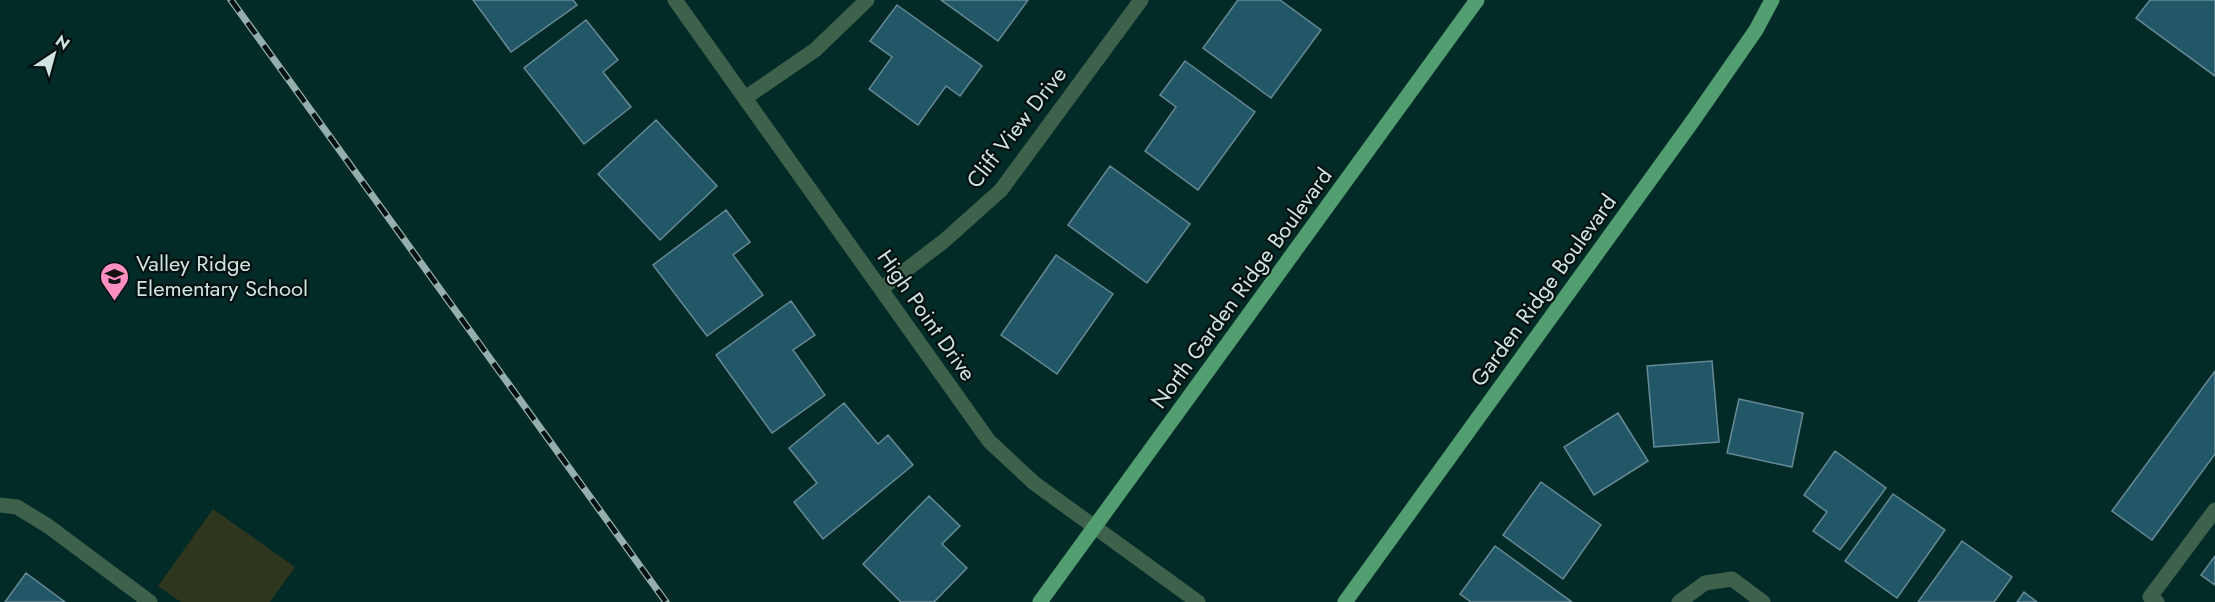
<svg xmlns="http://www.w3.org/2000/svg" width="2215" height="602" font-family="Jost,sans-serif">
<rect width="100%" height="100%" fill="#022b28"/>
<!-- green -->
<path fill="#2e361d" d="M213,509L295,567L270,602H181L158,586Z"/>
<!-- building -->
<path fill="#225767" stroke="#668a96" stroke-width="1.5" d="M473,0H573L577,5L511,52Z
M941,0H1028L998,41Z
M1238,0H1280L1321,30L1271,98L1203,48Z
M2150,0H2215V76L2136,18Z
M897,5L982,66L960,96L946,86L918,125L869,89L892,57L870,41Z
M586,20L618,60L603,72L631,107L584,144L524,68Z
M1185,61L1255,112L1198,190L1145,151L1176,107L1160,95Z
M656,120L717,186L660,240L598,174Z
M1110,166L1190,224L1147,283L1068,225Z
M726,210L750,242L733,255L763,295L707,336L653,265Z
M1056,255L1113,294L1057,374L1001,335Z
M791,301L815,335L793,350L825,395L772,433L716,355Z
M1712,361L1719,442L1654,447L1647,366Z
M2215,371V454L2152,540L2112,511Z
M1739,399L1803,413L1792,467L1727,453Z
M844,403L878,444L888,435L913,465L823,539L794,502L817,483L789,448Z
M1618,413L1648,461L1594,495L1564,447Z
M1835,451L1886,488L1840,550L1813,531L1827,512L1804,495Z
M1541,482L1601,525L1563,579L1503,535Z
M1893,494L1945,530L1897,598L1845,561Z
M929,496L960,526L942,544L967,568L934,602H901L863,564Z
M1962,541L2012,577L1994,602H1918Z
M1495,546L1572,602H1471L1460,594Z
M2215,556V585L2201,575Z
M26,573L65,602H5Z
M2024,592L2037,602H2017Z"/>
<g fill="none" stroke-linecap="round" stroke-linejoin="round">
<!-- minor -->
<path stroke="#3e614b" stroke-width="15" d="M675,0L989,441L1034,483L1198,602
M745,98L815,50L867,0
M881,289L944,241L1001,190L1141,0
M0,505L17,507L48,526L150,602
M1679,602L1705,583L1732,579L1763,602
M2157,602L2150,597L2215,510"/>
<!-- major -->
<path stroke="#529e70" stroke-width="15" d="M1040,602L1477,0
M1345,602L1692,122L1756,30L1772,0"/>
<defs>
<path id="rail" d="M231,0L666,602"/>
</defs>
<!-- rail casing -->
<use href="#rail" stroke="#95afac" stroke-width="7"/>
<!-- rail -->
<use href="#rail" stroke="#03100f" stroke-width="4.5" stroke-dasharray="14" stroke-linecap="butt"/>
</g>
<!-- icons -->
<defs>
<symbol id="school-pin" viewBox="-11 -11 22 30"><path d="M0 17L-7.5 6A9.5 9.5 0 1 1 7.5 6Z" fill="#fc8fc2" stroke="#03100f"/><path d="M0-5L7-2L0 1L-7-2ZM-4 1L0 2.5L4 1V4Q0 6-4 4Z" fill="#111"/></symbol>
</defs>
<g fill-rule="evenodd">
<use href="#school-pin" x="98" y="260" width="33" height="45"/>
</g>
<g text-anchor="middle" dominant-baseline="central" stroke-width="4.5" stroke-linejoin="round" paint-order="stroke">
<!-- street labels -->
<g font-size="22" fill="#cfe3e0" stroke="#03100f">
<text transform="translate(1016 127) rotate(-52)">Cliff View Drive</text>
<text transform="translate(1241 288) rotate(-54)">North Garden Ridge Boulevard</text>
<text transform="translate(1543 290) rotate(-54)">Garden Ridge Boulevard</text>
<text transform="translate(927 315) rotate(55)">High Point Drive</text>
</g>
<!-- poi labels -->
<g font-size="22" fill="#cfe3e0" stroke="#03100f" text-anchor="start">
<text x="136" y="263">Valley Ridge<tspan x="136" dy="25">Elementary School</tspan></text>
</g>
</g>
<!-- north arrow -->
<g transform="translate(54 54) rotate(36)" stroke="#03100f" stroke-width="4.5" paint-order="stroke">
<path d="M0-4.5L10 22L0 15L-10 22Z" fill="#cfe3e0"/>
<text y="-9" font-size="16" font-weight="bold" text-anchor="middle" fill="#cfe3e0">N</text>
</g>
</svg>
